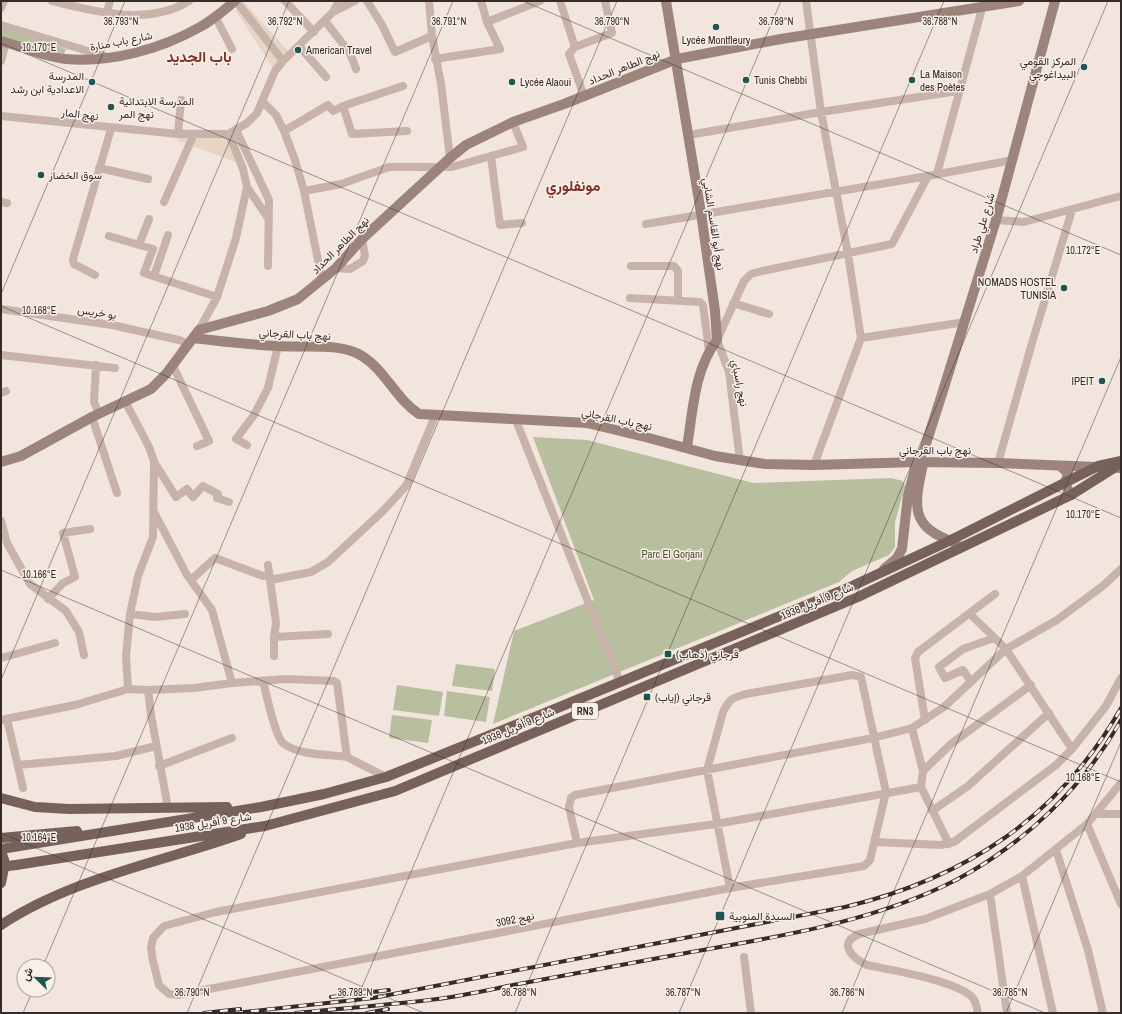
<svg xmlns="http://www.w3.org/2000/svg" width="1122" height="1014" font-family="'Archivo Narrow',Vazirmatn,sans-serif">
<rect width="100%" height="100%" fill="#f1e5dd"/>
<!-- green -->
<path fill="#b8bf9e" d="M1,28L66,49L64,54L1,37Z
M533,437L587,440L753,483L891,478L903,481L905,486L895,522V547L889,555L852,571L839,582L493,724L514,631L594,600Z
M456,664L495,669L492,691L452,686Z
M397,685L443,692L439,716L393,710Z
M447,691L490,697L486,722L444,716Z
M392,715L432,720L428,743L389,738Z"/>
<!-- plaza -->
<path fill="#e8d4c5" d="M243,1L291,54L275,71L236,11Z
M237,123L240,128L239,137L234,145L235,162L177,140L178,129L227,130Z"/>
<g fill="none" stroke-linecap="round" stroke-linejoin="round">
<!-- street -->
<path stroke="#c8b3aa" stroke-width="8" d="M52,1C95,12 149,26 189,1
M236,1L283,61
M285,1L314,32
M367,1L382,25L395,52L432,36
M429,1L432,36L441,84L450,158
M481,1L487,22
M560,1L575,47
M806,1L821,112L848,254L861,338L814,465
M1,8L4,1
M107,12L110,1
M333,12L339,1
M215,16L232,49
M325,21L350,53L356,69
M1,25L108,57
M299,46L326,77
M435,59L500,49L487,22L540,1
M1,61L6,42
M584,96L569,54L575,47L612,33L605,1
M263,102L276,115L284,131L295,160L304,191L322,280
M343,106L403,86
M1,116L178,134H229L247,123L257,113L275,71L283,61L333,12L355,1
M236,130L269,200L268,266
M284,131L328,105L333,111L343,106L352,134L407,131
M178,134L181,100
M689,135L821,112L958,91
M491,157L500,225L522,223
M99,168L148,179
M937,174L984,1
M247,187L268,218
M304,191L341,184L389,167H452L523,147L513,122
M1,202L7,203
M164,202L194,134
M996,220L1024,222L1121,196
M646,224L928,176L1013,160
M109,236L153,249L144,273L217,297
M139,245L149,219
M631,266H674L678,271V300
M336,268L350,269L363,261L365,256L362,239
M95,275L74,264L73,259L111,129
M154,276L168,235
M630,298L700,302L703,305L709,351
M733,303L769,314
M1,309L112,325L179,340L189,344
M199,330L217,297L236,238L247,187L243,169L229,134
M861,338L965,322
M1,355L115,368
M96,365L94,402L99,414
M173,366L209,441L197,446
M1,393L6,391
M125,401L149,447L154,461L153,537L138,576L130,614L126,656L128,689
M92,417L117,493
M515,418L620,682
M247,445L236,439L254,415L268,388L278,346
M740,461L729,372L717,340L744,281L751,274L762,271L892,244L928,176
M154,462L176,497L187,489L193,497L203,486L218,494L217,498L229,502
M998,463L1032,343L1072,210
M153,510L187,575L212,610L232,683
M1,521L7,543L30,584L66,611L79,632L84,655
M268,565L276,623L274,637V656
M191,580L215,558L263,576L269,575
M270,580L311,572L328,562L382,512L406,486L435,416
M48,599L63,583L75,577L63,533L90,529
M130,614L155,617L185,614
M970,614L1006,649L1072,749
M274,637L328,634
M1,658L55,643
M263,681C266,693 275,736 283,743C299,756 328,754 347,757
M971,682L963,670L945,678L939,667L963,649L994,638
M148,690L194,688L232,683L286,679L334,681L337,683L347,757L386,777
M7,719L23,788
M1,720L75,705L128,689L148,690L151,715L168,808
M925,720L915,658L918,652L995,594
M912,728L923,771L921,787L949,844
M18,765L116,756L156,746
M159,766L232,738
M923,771L951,744L1031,685
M932,811L968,786L1049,713
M1096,814H1121
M1087,824L1121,904
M875,842L941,845L954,842L1056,765L1072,749L1106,706L1121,678
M577,843L569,807L571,798L575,795L873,738L912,728L944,707L1006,649L1057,620L1104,585L1121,569
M1056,850L1088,950L1103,1013
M1022,876L1053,1013
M730,888L707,770L723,712C730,698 732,698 746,694L852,675L861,677L886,792L870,860L864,866L730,888L178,995L169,994L159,985L153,961L151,948L153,938L164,926L216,912L577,843L716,824L921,787
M990,894L1007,1013
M744,957L751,1013
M978,1013C977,1009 976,1002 973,998C959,981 891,970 867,965C854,959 836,944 859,934L925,919L990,894L1022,876L1087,824L1121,783"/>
<!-- secondary -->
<path stroke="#9c837b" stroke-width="10" d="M666,1L701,213L715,311L717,340C694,370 693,411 687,447
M1,41C22,46 44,57 66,59C111,63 161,49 200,27C213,20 224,10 235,1
M193,338C221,341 250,345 278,346C302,348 341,342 362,356C385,370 396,399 419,414L587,423L649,438L715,456L765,464L814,465L917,462L998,463L1121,468
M1,462L21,456L92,417L151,389L166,374L199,330L268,311L298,299L336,268L362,239L450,158L466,145L513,122L564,104L677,59L781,39L1019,1
M923,464C914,506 909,527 956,543
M1060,466L1068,473L1065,484L1071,495
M884,569L897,558L902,549L908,495L917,462L924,450L942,394L996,220L1055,1"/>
<!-- primary -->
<path stroke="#77615b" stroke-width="10" d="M1,798L35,807L69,809L227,807
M1,838L77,831
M1,849L261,807L324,794L386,777L550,711L850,587L949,541L1098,466L1121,461
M1,851L5,863L1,883
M16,865L265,826L395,791L858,597L1071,495L1114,468L1120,462
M1,925C72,878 162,862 241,834"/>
<defs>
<path id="rail" d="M331,997L389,990
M204,1013L240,1009
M235,1013L373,998L845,907C966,878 1059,817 1121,708
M296,1013C343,1008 390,1005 437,999C462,996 488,990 513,985C567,975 621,965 675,955C769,938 870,924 956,880C1024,844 1084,787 1121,720
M367,1013L388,1009"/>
</defs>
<!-- rail casing -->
<use href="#rail" stroke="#362b29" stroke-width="4"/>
<!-- rail -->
<use href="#rail" stroke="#f9efe9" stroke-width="2.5" stroke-dasharray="8" stroke-linecap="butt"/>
<!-- primary-bridge -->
<path stroke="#77615b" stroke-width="10" d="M1,867L16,865"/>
</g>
<!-- ticks -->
<path fill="none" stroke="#362b29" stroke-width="1" stroke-opacity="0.45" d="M523,1L1121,255M1,43L1121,518M1,294L125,1M1,306L1121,782M1,570L1045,1013M1,680L289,1M1,833L424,1013M43,966L453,1M23,1013L33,990M187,1013L617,1M351,1013L781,1M515,1013L944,1M679,1013L1108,1M842,1013L1121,357M1006,1013L1121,742"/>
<!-- markers -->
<g fill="#215551" stroke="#f9efe9" stroke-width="1.5">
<circle cx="716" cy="27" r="4"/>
<circle cx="298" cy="50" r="4"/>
<circle cx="1084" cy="67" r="4"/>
<circle cx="746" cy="80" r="4"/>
<circle cx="912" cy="80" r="4"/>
<circle cx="92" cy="82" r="4"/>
<circle cx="512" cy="82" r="4"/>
<circle cx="111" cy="107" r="4"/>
<circle cx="41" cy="175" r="4"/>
<circle cx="1064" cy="288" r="4"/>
<circle cx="1102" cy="381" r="4"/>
<rect x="664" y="650" width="8" height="8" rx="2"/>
<rect x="643" y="693" width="8" height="8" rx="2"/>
<rect x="715" y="911" width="10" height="10" rx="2"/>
</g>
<g text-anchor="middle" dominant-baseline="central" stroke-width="3" stroke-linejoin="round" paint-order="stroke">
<!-- shield labels -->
<rect fill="#f9efe9" stroke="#706663" stroke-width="1" x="572" y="703" width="26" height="16" rx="3"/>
<g font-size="10" font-weight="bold" fill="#362b29">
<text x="585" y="711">RN3</text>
</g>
<!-- poi labels -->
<g font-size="11" fill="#362b29" stroke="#f9efe9" text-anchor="start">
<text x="716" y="40" text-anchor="middle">Lycée Montfleury</text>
<text x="306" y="50">American Travel</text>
<text x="1076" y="61" text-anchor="end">المركز القومي<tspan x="1076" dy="13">البيداغوجي</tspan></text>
<text x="920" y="74">La Maison<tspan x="920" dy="13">des Poètes</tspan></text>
<text x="84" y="76" text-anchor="end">المدرسة<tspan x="84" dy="13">الاعدادية ابن رشد</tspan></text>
<text x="754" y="80">Tunis Chebbi</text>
<text x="520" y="82">Lycée Alaoui</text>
<text x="119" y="101">المدرسة الابتدائية<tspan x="119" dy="13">نهج المر</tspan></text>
<text x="49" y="175">سوق الخضار</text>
<text x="1056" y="282" text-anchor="end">NOMADS HOSTEL<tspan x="1056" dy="13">TUNISIA</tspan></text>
<text x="1094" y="381" text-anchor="end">IPEIT</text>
<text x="676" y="654">قرجاني (ذهاب)</text>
<text x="655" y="697">قرجاني (إياب)</text>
<text x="729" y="916">السيدة المنوبية</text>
</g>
<!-- street labels -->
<g font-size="11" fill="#362b29" stroke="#f9efe9">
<text transform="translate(121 41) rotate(-11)">شارع باب منارة</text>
<text transform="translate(624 67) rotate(-22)">نهج الطاهر الحداد</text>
<text transform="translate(80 114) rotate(7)">نهج المار</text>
<text transform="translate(982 223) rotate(-73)">شارع علي طراد</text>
<text transform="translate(714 224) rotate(81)">نهج أبو القاسم الشابي</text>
<text transform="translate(340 245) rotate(-45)">نهج الطاهر الحداد</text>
<text transform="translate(97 312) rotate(9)">بو خريس</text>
<text transform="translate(295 334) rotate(3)">نهج باب القرجاني</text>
<text transform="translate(740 383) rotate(79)">نهج راسباي</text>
<text transform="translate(617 419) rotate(12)">نهج باب القرجاني</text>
<text x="935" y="450">نهج باب القرجاني</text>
<text transform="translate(817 601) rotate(-23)">شارع 9 أفريل 1938</text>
<text transform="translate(518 726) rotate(-23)">شارع 9 أفريل 1938</text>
<text transform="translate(213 822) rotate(-9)">شارع 9 أفريل 1938</text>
<text transform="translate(515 919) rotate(-11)">نهج 3092</text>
</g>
<!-- park labels -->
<g font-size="11" fill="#4a532e" stroke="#f9efe9">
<text x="672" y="554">Parc El Gorjani</text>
</g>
<!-- district labels -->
<g font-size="15" font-weight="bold" fill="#803027" stroke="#f9efe9">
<text x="199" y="56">باب الجديد</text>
<text x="573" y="185">مونفلوري</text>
</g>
</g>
<g font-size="10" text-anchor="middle" fill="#362b29" stroke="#f9efe9" stroke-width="3" stroke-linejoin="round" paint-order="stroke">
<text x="121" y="25">36.793°N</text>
<text x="285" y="25">36.792°N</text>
<text x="449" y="25">36.791°N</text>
<text x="612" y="25">36.790°N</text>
<text x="776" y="25">36.789°N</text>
<text x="940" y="25">36.788°N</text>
<text x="39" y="51">10.170°E</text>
<text x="1083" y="254">10.172°E</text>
<text x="39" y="314">10.168°E</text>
<text x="1083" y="518">10.170°E</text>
<text x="39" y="578">10.166°E</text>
<text x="1083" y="781">10.168°E</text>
<text x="39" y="841">10.164°E</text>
<text x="192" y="996">36.790°N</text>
<text x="355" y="996">36.789°N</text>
<text x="519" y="996">36.788°N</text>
<text x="683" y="996">36.787°N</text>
<text x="847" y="996">36.786°N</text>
<text x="1010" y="996">36.785°N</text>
</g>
<!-- border -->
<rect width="1122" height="1014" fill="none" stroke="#362b29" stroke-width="4"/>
<!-- north arrow -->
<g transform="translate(36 978) rotate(293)"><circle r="19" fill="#f9efe9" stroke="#aba19c"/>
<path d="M0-3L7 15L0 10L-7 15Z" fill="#215551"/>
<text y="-6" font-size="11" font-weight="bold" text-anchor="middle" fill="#362b29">ش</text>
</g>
</svg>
